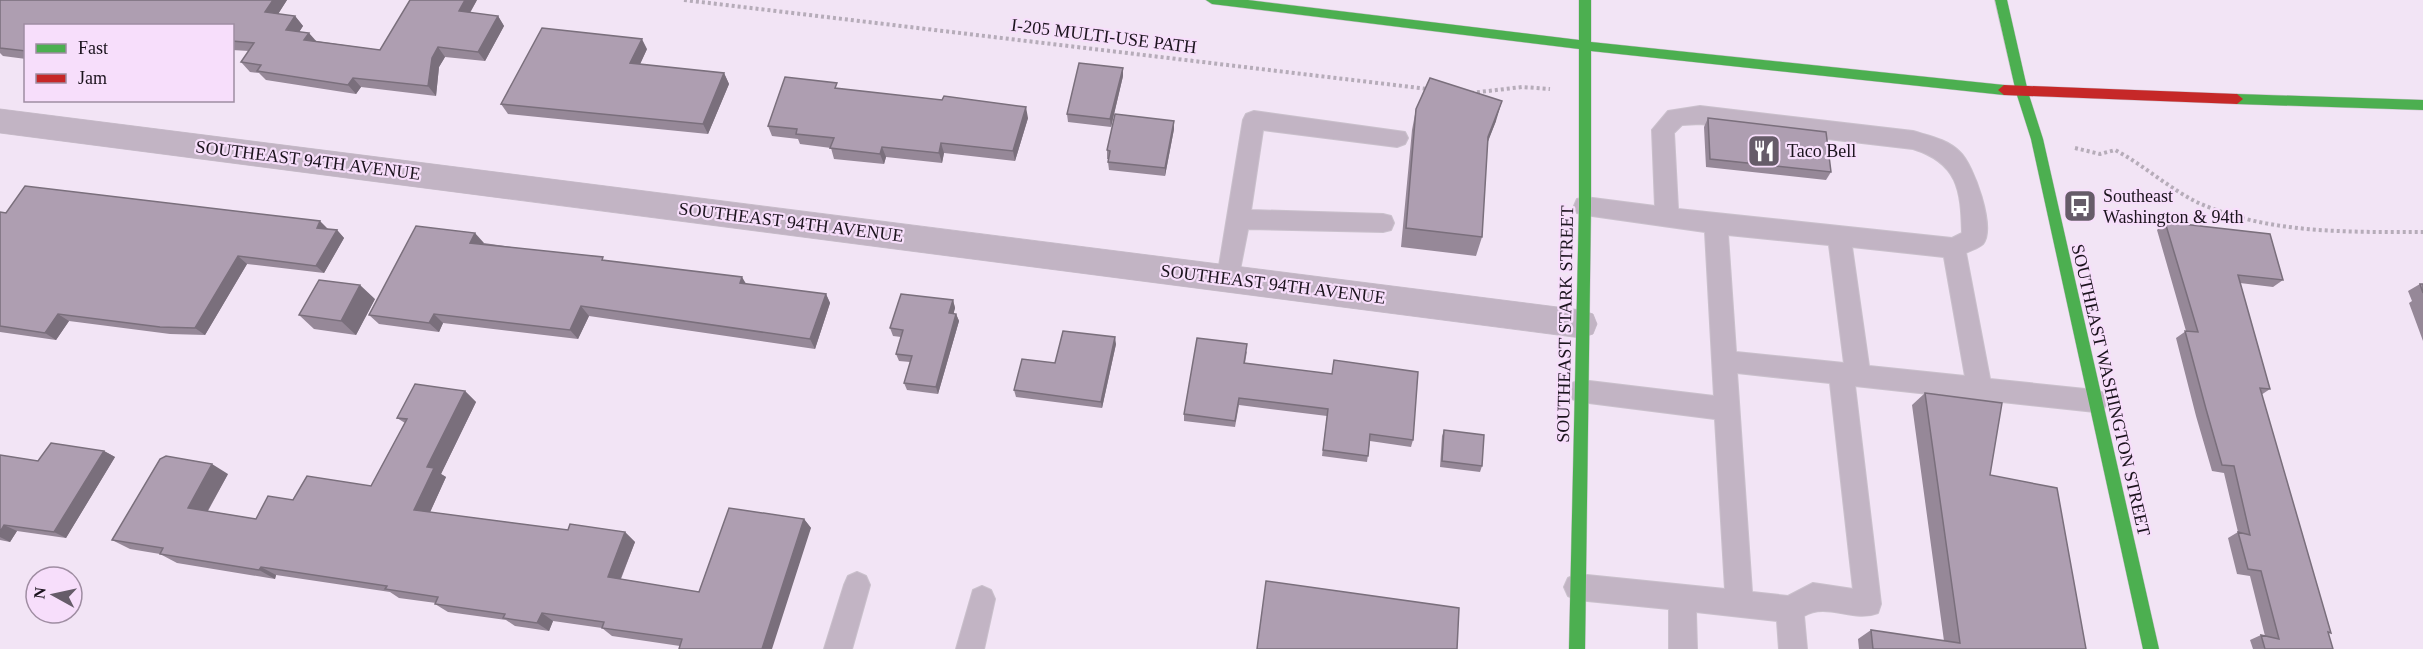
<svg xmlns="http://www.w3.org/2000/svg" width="2423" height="649" font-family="Georgia,serif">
<rect width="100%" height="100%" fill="#f2e4f5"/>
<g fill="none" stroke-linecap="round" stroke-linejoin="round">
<defs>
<path id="lane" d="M1700,106L1913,131C1929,136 1947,139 1960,152C1974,165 1996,228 1983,244C1979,248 1971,250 1966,253L1990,379L2095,390L2104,393L2107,401L2104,409L2095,412L1855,386L1881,604L1878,613C1853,623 1827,602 1804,616L1807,649H1779L1777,621L1696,612L1697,649H1669V609L1577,600L1568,596L1564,587L1568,578L1577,574L1725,589L1715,419L1581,402L1572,399L1569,391L1572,383L1581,380L1714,396L1705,232L1585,215L1577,213L1574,206L1577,199L1585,197L1655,206L1652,130L1668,111ZM1700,124L1913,149C1958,163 1961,190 1962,233L1952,238L1678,209L1674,133L1682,125ZM1728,235L1829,245L1844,363L1736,352ZM1852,247L1944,257L1965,376L1869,366ZM1737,373L1830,383L1853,589L1813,583L1788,596L1752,592Z
M1254,111L1405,132L1408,138L1405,144L1397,147L1263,130L1251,210L1383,214L1391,216L1394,223L1391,230L1383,232L1248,229L1237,285L1229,288L1221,285L1217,278L1243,120L1246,114Z
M857,572L866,576L870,585L852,649H824L844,585L848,576Z
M982,586L991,590L995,599L984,649H956L973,590Z"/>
<path id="street" d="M0,109L1581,310L1593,314L1597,324L1593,334L1581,338L0,133Z"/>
<path id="fast" d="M1206,0H1248L1579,40V0H1591V42L2004,85L2010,90L2004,95L1591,51V206L1585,649H1569L1579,206V49L1212,4Z
M1995,0H2007L2028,92L2043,139L2159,649H2143L2031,139L2016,92Z
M2237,94L2423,100V110L2237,104L2231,99Z"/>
<path id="jam" d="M2004,85L2237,94L2243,99L2237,104L2004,95L1998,90Z"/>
</defs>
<!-- lane casing -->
<use href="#lane" stroke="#cac0cc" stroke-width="2"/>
<!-- street casing -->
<use href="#street" stroke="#cac0cc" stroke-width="1"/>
<!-- fast casing -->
<use href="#fast" stroke="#cac0cc" stroke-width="1"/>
<!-- jam casing -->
<use href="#jam" stroke="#cac0cc" stroke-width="1"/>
<!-- path -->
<path stroke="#b6acb9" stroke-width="4" stroke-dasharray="3 3" stroke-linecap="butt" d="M684,0L1428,89
M1471,93L1522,87L1550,89
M2075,148L2100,154L2115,150C2144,165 2172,191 2201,204C2271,234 2348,232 2423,232"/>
<!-- lane -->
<use href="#lane" fill="#c2b4c4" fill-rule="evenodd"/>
<!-- street -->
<use href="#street" fill="#c2b4c4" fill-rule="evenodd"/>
<!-- fast -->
<use href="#fast" fill="#4caf50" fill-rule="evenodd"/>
<!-- jam -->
<use href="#jam" fill="#c62828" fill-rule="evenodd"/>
</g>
<!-- wall -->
<path fill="#968898" d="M0,0H287L278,14L295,16L303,26L299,32L316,41L380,50L477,0L470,13L498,16L504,26L485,61L445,57L439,67L436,96L361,87L356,94L266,80L259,73L250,72L241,62L249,51L232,50V26H26V59L3,56L0,53Z
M647,49L640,64L724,73L729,84L708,134L508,114L501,104Z
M1123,76L1111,127L1068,122L1067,114Z
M839,89L1028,118L1015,161L944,153L942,163L886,157L884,164L834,159L831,148L800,144L798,139L772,136L768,126Z
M1416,109L1496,121L1487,143L1482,237L1476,256L1401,247L1412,130Z
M1708,118L1831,172L1826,180L1706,167L1704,127Z
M1174,129L1165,176L1109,170L1108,162L1109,159H1107V150Z
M0,212L328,229L337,230L344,238L324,273L247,264L205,335L170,334L69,321L56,340L0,332Z
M2165,222L2283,280L2273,287L2240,283L2270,389L2261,395L2331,633H2328L2333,649H2253L2250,640L2261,635L2265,636L2250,576L2237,574L2228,538L2238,532L2224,473L2212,471L2196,416L2176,338L2186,331L2157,230Z
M484,243L606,261L746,284L826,294L830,303L815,349L589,316L578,339L443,323L439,332L379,324L369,315Z
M2420,284H2423V341L2409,303L2412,301L2408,291Z
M375,299L356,335L314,329L299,315Z
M953,300L955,308L953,314H956L959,321L938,394L907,390L904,383L910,362L899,361L896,354L901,337L893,336L890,328Z
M1116,344L1102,408L1016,397L1014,390L1055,363Z
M1247,351L1245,363L1413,440L1411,447L1370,441L1367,462L1322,456L1327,416L1239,405L1235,427L1184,421V414Z
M465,391L476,402L441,474L446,477L430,512L568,530L625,532L635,542L621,579L699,592L804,519L811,528L680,646L612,636L602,628L553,621L549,631L515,626L506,620L448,612L435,604L436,603L399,598L390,592L276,575L275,579L177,563L160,554L130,549L112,540L228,474L208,511L256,519L293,500L371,486L405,423L397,418Z
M1925,393L1990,475L2086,649H1859L1858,639L1871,630L1944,641L1912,405Z
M1444,430L1482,466L1480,472L1440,467L1442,436Z
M104,451L115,457L66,538L17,531L10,542L0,540V455L38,461Z"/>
<!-- shaded-wall -->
<path fill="#7a6f7c" d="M273,0H287L273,22L265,12Z
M465,0H477L465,21L459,11Z
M295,16L303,26L294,40L286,30Z
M498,16L504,26L485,61L478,52Z
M309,33L317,42L304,40Z
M642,39L647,49L636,73L630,63Z
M438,47L445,57L439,67L436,96L428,86L432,58Z
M1123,68V76L1111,127L1110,119Z
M724,73L729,84L708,134L703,124Z
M353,78L361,87L356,94L348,85Z
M1502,101L1496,121L1482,157L1488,137Z
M1026,107L1028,118L1015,161L1013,151Z
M1174,121V129L1165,176V168Z
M941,143L944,153L942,163L939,153Z
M882,147L886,157L884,164L880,154Z
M320,221L328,229L317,228Z
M337,230L344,238L324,273L316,266Z
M475,233L484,243L479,253L470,243Z
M238,256L247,264L205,335L195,328Z
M742,277L748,287L740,283Z
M360,285L375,299L356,335L341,321Z
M826,294L830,303L815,349L810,339Z
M953,300L955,308L952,320L949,313Z
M581,306L589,316L578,339L570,330Z
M58,314L69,321L56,340L45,333Z
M434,314L443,323L439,332L429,323Z
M956,314L959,321L938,394L936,387Z
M1115,337L1116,344L1102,408L1101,402Z
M465,391L476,402L441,474L446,477L427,519L414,510L427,467Z
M104,451L115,457L66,538L54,532Z
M212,464L228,474L204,517L188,508Z
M804,519L811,528L772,649H762Z
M4,525L17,531L10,542L0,537V532Z
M625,532L635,542L618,585L608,577Z
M261,567L276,575L275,579L259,570Z
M542,613L553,621L549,631L537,623Z"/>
<!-- building -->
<path fill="#ae9eb1" stroke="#7a6f7c" stroke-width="1.5" d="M0,0H273L265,12L295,16L286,30L309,33L304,40L380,50L410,0H465L459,11L498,16L478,52L438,47L432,58L428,86L353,78L348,85L257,71L261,65L241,62L254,43L232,41V26H26V51L0,48Z
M542,28L642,39L630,63L724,73L703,124L501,104Z
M1079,63L1123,68L1110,119L1067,114Z
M785,77L837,83L835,88L942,100L944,96L1026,107L1013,151L941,143L939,153L882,147L880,154L830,148L834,138L796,134L797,129L768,126Z
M1430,78L1502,101L1488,137L1482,237L1406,228L1416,109Z
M1115,114L1174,121L1165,168L1108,162L1110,151L1107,150Z
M1708,118L1826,132L1831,172L1710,159Z
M25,186L320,221L317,228L337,230L316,266L238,256L195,328L160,327L58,314L45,333L0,326V212L6,213Z
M2165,222L2270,234L2283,280L2238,275L2270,389L2260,388L2331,633L2328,632L2333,649H2265L2261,635L2279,639L2261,571L2248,569L2238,532L2250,535L2234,466L2222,465L2206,409L2185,331L2198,332Z
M416,226L475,233L470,243L603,257L602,260L742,277L740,283L826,294L810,339L581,306L570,330L434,314L429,323L369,315Z
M319,280L360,285L341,321L299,315Z
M2420,284H2423V293Z
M901,294L953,300L949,313L956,314L936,387L904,383L912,356L896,354L903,330L890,328Z
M1063,331L1115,337L1101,402L1014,390L1022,359L1055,363Z
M1197,338L1247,344L1244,363L1332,374L1334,360L1418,372L1413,440L1370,434L1368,456L1323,450L1328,409L1239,398L1235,421L1184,414Z
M415,384L465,391L427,467L434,468L414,510L568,530L570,524L625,532L608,577L699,592L729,508L804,519L762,649H679L682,639L602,628L604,622L542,613L537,623L503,618L505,614L435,604L438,597L385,589L387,586L261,567L259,570L160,554L163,548L112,540L160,459L166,456L212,464L188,508L256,519L268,496L293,500L307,476L371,486L407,419L397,418Z
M1925,393L2002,403L1990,475L2057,488L2086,649H1873L1871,630L1960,643Z
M1444,430L1484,435L1482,466L1442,461Z
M51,443L104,451L54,532L4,525L0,532V455L38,461Z
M1266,581L1459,608L1457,649H1257Z"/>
<!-- icons -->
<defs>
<symbol id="restaurant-square" viewBox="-11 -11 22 22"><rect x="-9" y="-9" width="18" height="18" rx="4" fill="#665c69" stroke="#f7defb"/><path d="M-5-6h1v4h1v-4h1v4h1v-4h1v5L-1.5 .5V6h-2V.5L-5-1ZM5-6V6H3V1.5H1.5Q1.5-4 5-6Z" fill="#fff"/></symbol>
<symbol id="bus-square" viewBox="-11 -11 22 22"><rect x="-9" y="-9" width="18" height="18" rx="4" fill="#665c69" stroke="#f7defb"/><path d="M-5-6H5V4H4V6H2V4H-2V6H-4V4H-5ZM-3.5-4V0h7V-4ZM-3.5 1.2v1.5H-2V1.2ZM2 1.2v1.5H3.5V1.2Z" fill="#fff"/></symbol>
</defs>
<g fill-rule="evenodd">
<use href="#restaurant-square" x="1745" y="132" width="38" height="38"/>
<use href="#bus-square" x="2061" y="187" width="38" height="38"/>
</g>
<g text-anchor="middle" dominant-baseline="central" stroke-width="4.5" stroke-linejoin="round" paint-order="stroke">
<!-- street labels -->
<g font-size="18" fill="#1b131d" stroke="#f7defb">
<text transform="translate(1104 36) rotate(7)">I-205 MULTI-USE PATH</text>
<text transform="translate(308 160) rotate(7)">SOUTHEAST 94TH AVENUE</text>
<text transform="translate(791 222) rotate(7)">SOUTHEAST 94TH AVENUE</text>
<text transform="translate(1273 284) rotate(7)">SOUTHEAST 94TH AVENUE</text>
<text transform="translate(1565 324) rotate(-89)">SOUTHEAST STARK STREET</text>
<text transform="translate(2111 390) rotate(77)">SOUTHEAST WASHINGTON STREET</text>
</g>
<!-- poi labels -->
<g font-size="18" fill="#1b131d" stroke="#f7defb" text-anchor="start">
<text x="1787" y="151">Taco Bell</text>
<text x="2103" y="196">Southeast<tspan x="2103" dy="21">Washington &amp; 94th</tspan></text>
</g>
</g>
<!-- legend -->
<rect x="24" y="24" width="210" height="78" fill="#f7defb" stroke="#9f8da2" stroke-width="1.5"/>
<rect x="36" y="44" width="30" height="9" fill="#4caf50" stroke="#9f8da2" stroke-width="1.5"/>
<text x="78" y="54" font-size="18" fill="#1b131d">Fast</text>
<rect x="36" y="74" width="30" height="9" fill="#c62828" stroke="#9f8da2" stroke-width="1.5"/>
<text x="78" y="84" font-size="18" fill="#1b131d">Jam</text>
<!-- north arrow -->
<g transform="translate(54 595) rotate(278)"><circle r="28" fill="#f7defb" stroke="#9f8da2" stroke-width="1.5"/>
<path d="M0-4.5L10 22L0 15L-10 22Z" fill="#665c69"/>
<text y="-9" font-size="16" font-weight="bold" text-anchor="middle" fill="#1b131d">N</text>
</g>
</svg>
